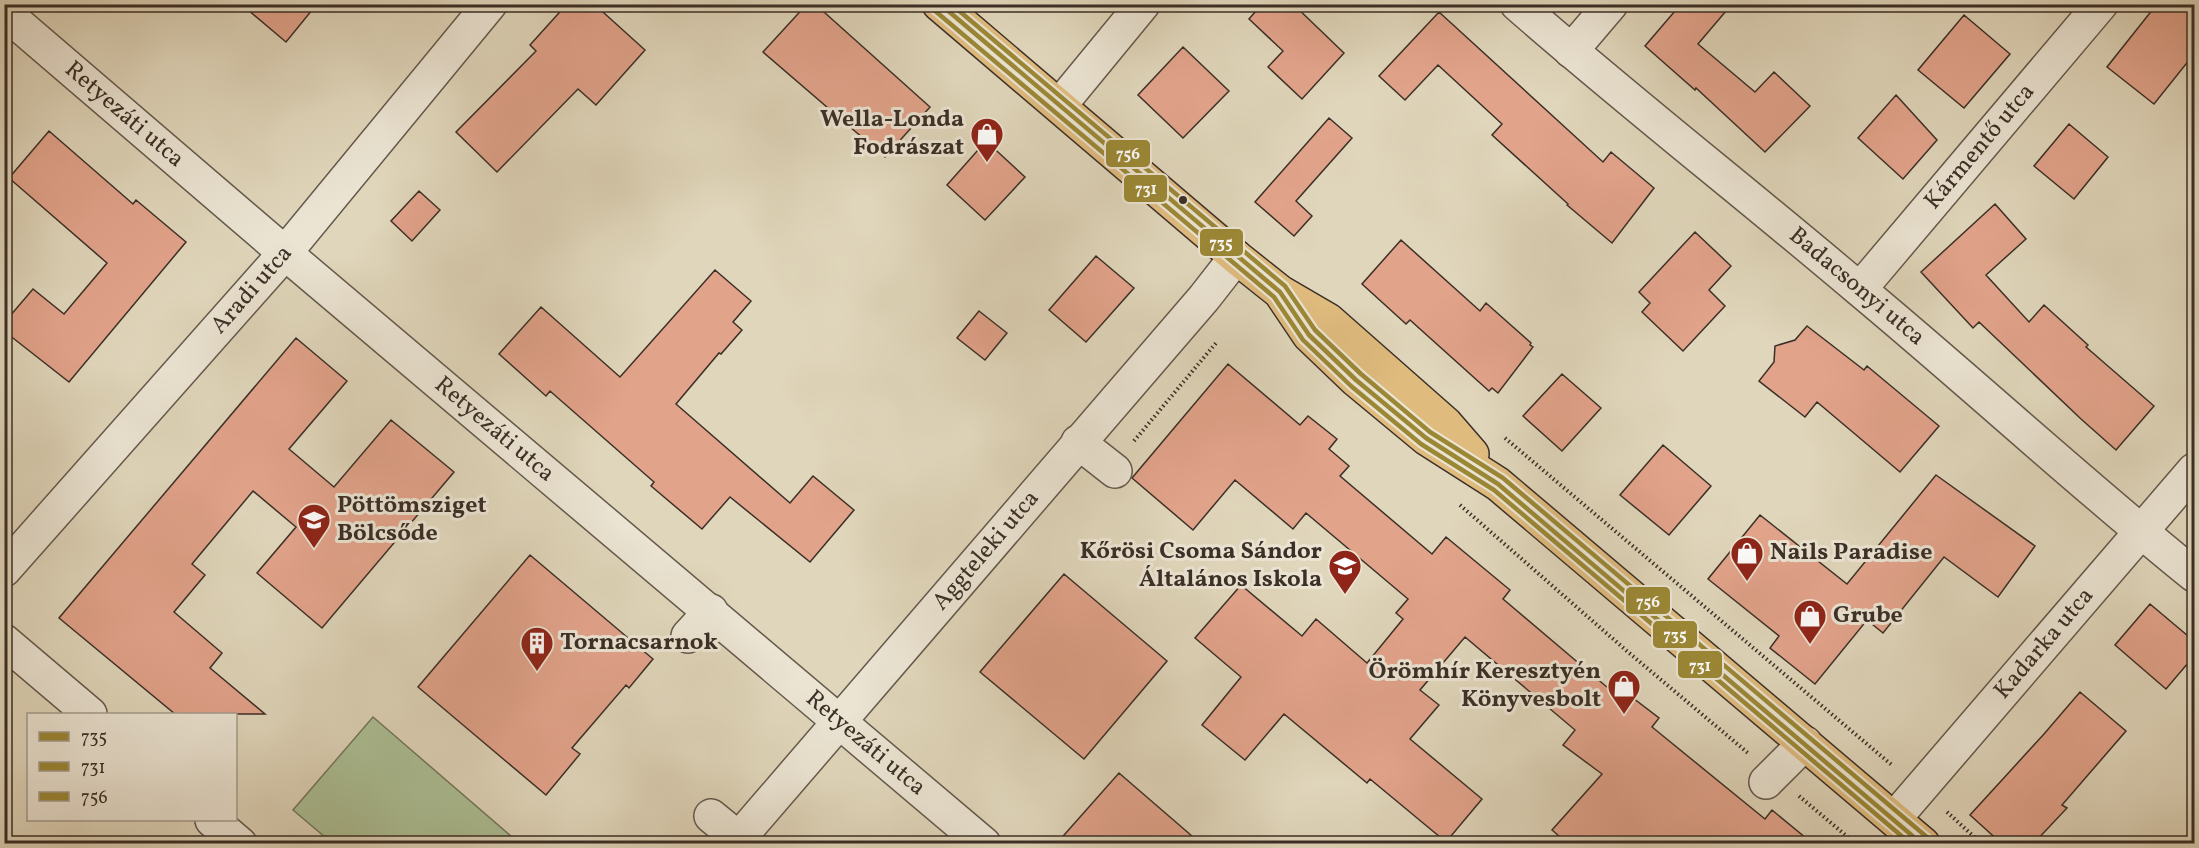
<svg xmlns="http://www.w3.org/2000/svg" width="2199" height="848" font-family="Vollkorn,serif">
<rect width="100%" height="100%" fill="#e0d6bb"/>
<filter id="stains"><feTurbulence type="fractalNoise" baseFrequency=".00333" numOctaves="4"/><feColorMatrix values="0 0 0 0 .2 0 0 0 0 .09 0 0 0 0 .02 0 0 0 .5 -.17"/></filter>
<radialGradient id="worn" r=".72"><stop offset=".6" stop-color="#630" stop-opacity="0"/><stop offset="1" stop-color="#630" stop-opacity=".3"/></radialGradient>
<!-- green -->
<path fill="#acbf95" stroke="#74775e" stroke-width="1.5" d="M373,717L519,843H332L293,810Z"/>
<!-- building -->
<path fill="#e2a38b" stroke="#3b2f27" stroke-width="1.5" d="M241,4H317L286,42Z
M567,4H594L645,50L596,105L578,89L497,172L456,132L536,51L530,45Z
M807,4H815L930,107L885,157L763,52Z
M1262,4H1293L1344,53L1302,99L1268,67L1283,51L1249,19Z
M1681,4H1732L1698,44L1755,92L1774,72L1810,106L1765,152L1696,88L1695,90L1645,46Z
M2157,4H2194V54L2154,104L2107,67Z
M1439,12L1603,162L1611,152L1654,188L1612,243L1567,205L1568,204L1492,135L1502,124L1438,65L1405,100L1379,76Z
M1964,15L2010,54L1964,108L1918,70Z
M1183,47L1229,91L1183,138L1138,95Z
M1896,95L1937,140L1903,179L1858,138Z
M1329,118L1352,138L1296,201L1312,216L1294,236L1255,202Z
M2069,124L2108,157L2074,199L2034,166Z
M49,131L133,204L136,200L186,242L69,382L4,331V323L33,289L64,314L107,263L9,178Z
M986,141L1025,177L985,220L947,185Z
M419,191L440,210L412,241L391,221Z
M1995,204L2026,239L1986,275L2029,322L2044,305L2088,345L2086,347L2154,406L2116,450L2081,419L1979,322L1973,328L1921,272Z
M1695,232L1731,266L1709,290L1725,306L1683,351L1642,312L1650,303L1639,292Z
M1401,240L1480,311L1486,303L1531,343L1530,345L1533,347L1498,393L1492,388L1489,391L1410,320L1406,324L1362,284Z
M1096,256L1134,288L1086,342L1049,310Z
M715,270L751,301L733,322L742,330L721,354L719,353L676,404L790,503L813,476L854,510L810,562L730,497L702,529L651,486L654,482L550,391L546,396L499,354L541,307L620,377Z
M979,311L1007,333L985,360L957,338Z
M1807,326L1864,370L1867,366L1939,426L1900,472L1817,402L1805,417L1759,381L1774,362L1775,346L1795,340Z
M296,338L347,381L289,449L334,487L391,420L454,472L322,628L257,573L296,527L253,491L192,564L205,575L174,612L222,653L210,668L265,714H175L59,618Z
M1228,364L1300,425L1308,416L1337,439L1329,449L1349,466L1340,476L1432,554L1446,537L1510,590L1503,599L1608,688L1612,682L1659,718L1652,727L1765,819L1772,810L1812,843H1567L1552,830L1602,774L1563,745L1575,730L1465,637L1420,690L1439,705L1410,739L1482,799L1446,842L1370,779L1367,783L1284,714L1245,760L1202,725L1241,677L1195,638L1241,585L1302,636L1316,619L1367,663L1403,619L1396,613L1408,599L1306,513L1293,529L1235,480L1193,530L1132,478Z
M1562,374L1601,408L1562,451L1523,416Z
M1663,445L1711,486L1669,535L1620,495Z
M1936,475L2035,546L1998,597L1944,557L1883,633L1867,620L1815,684L1770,648L1779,636L1708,579L1760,515L1847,584Z
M530,555L653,659L629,688L626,685L572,748L580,754L546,795L418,687Z
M1064,574L1167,661L1084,759L980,672Z
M2150,604L2194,641V656L2166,689L2115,645Z
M2080,692L2126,731L2062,805L2067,808L2034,843H2001L1970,815L2044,734Z
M1119,773L1200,843H1057Z"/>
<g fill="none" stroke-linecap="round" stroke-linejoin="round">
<defs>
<g id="minor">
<path id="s1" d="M1517,4C1629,102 1746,193 1859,289C1972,383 2080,483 2194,575"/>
<path id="s2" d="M4,12L285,253L984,844"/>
<path d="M1571,51L1611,4"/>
<path d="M1060,105L1143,4"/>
<path id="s3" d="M1860,289L2101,4"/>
<path d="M1078,442L1115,471"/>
<path id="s4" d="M4,570L285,253L490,4"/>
<path d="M688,636L711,611"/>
<path d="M4,641L90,714"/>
<path d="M1766,782L1805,743"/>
<path d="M711,816L738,838"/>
<path id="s5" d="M1894,819L2194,470"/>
<path d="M212,820L240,844"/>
<path id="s6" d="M734,844L1204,298L1236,257"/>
</g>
<path id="major" d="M939,4L1236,257L1280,292L1328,320L1446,424L1472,454
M1280,292L1309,335L1356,380L1426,438L1498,484L1923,844"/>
</defs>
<!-- minor casing -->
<use href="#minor" stroke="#64594c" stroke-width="36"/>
<!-- major casing -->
<use href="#major" stroke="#3b2f27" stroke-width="36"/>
<!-- path -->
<path stroke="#3b2f27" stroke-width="4" stroke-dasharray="1.5 3" stroke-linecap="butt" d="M1505,438L1893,766
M1134,441L1216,343
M1460,505L1628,652L1748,753
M1799,796L1856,844
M1947,812L1982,844"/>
<!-- minor -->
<use href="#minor" stroke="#ebe4d3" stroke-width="33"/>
<!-- major -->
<use href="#major" stroke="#e0bb7e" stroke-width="33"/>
<defs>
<path id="bus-1" d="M940,4L1280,292L1309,335L1356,380L1426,438L1498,484L1922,844"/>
<path id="bus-2" d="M934,10L1274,297L1303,340L1351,386L1421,444L1494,490L1911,844"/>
<path id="bus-3" d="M951,4L1285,286L1315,330L1361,374L1430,432L1503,478L1928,838"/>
</defs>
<!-- bus-1 casing -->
<use href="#bus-1" stroke="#ebe4d3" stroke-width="9"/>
<!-- bus-2 casing -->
<use href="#bus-2" stroke="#ebe4d3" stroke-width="9"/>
<!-- bus-3 casing -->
<use href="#bus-3" stroke="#ebe4d3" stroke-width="9"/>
<!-- bus-1 -->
<use href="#bus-1" stroke="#9b8835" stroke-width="4.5"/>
<!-- bus-2 -->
<use href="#bus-2" stroke="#9b8835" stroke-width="4.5"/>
<!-- bus-3 -->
<use href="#bus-3" stroke="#9b8835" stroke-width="4.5"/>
</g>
<!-- icons -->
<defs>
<symbol id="shop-pin" viewBox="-11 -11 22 30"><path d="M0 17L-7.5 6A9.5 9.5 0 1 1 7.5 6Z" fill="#8f2418" stroke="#ebe4d3"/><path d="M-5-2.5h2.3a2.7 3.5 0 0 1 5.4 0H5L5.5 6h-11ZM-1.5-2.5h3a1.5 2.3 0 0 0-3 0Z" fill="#fff"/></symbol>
<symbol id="school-pin" viewBox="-11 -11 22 30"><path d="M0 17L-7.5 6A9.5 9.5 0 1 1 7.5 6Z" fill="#8f2418" stroke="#ebe4d3"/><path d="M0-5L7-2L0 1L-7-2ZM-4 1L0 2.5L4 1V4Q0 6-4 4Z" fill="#fff"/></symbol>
<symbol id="building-pin" viewBox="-11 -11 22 30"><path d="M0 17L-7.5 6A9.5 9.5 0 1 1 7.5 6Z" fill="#8f2418" stroke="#ebe4d3"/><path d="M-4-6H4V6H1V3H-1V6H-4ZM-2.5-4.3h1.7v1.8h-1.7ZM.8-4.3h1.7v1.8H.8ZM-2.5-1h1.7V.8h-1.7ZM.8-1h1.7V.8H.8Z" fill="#fff"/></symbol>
</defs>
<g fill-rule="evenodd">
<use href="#shop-pin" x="968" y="115" width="38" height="52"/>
<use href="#school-pin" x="295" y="501" width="38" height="52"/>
<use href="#shop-pin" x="1728" y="534" width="38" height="52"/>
<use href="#school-pin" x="1326" y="547" width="38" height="52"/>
<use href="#shop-pin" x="1791" y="597" width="38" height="52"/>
<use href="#building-pin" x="518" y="624" width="38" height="52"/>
<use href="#shop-pin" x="1605" y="667" width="38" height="52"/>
</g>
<!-- markers -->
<circle fill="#3b2f27" stroke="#ebe4d3" stroke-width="2" cx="1183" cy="200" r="5"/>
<g text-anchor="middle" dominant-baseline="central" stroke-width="6" stroke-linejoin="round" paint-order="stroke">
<!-- street labels -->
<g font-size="24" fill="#3b2f27" stroke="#ebe4d3">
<text stroke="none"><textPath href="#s2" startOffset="158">Retyezáti utca</textPath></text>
<text stroke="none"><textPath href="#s3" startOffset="186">Kármentő utca</textPath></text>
<text stroke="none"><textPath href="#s1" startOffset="442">Badacsonyi utca</textPath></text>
<text stroke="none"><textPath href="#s4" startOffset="374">Aradi utca</textPath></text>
<text stroke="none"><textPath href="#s2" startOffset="644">Retyezáti utca</textPath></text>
<text stroke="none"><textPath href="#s6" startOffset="387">Aggteleki utca</textPath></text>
<text stroke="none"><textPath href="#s5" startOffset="231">Kadarka utca</textPath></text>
<text stroke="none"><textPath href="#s2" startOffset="1130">Retyezáti utca</textPath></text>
</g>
<!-- poi labels -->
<g font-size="24" font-weight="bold" fill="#3b2f27" stroke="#ebe4d3" text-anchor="start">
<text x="964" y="120" text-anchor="end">Wella-Londa<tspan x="964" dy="28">Fodrászat</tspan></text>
<text x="337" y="506">Pöttömsziget<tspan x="337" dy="28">Bölcsőde</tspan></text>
<text x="1322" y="552" text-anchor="end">Kőrösi Csoma Sándor<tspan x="1322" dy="28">Általános Iskola</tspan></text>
<text x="1770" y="553">Nails Paradise</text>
<text x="1833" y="616">Grube</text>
<text x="560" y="643">Tornacsarnok</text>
<text x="1601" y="672" text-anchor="end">Örömhír Keresztyén<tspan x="1601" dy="28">Könyvesbolt</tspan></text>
</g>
</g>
<g stroke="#ebe4d3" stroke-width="2">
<rect x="1105" y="139" width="46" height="29" rx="6" fill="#9b8835"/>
<rect x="1123" y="174" width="45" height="29" rx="6" fill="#9b8835"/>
<rect x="1199" y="228" width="45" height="29" rx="6" fill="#9b8835"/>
<rect x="1625" y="586" width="46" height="29" rx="6" fill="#9b8835"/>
<rect x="1652" y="620" width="46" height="29" rx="6" fill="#9b8835"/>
<rect x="1677" y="650" width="46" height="29" rx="6" fill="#9b8835"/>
</g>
<g font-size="16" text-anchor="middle" font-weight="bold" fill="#fff">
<text x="1128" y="159">756</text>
<text x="1146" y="194">731</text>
<text x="1221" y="248">735</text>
<text x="1648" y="607">756</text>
<text x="1675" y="640">735</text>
<text x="1700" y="671">731</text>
</g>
<!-- margin -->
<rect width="2199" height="848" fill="none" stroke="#e0d6bb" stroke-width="24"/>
<rect x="6" y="6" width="2187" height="836" fill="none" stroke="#3b2f27" stroke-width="3"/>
<rect x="12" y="12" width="2175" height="824" fill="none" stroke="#3b2f27" stroke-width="1.5"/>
<!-- legend -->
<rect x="27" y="713" width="210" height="108" fill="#ebe4d3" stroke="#a59c8e" stroke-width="1.5"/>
<rect x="39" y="732" width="30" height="9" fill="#9b8835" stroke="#a59c8e" stroke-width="1.5"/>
<text x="81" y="743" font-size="18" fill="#3b2f27">735</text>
<rect x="39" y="762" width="30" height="9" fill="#9b8835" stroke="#a59c8e" stroke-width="1.5"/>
<text x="81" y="773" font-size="18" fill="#3b2f27">731</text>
<rect x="39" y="792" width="30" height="9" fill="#9b8835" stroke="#a59c8e" stroke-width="1.5"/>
<text x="81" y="803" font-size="18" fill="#3b2f27">756</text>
<rect width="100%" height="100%" filter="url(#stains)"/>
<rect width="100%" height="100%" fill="url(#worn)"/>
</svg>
